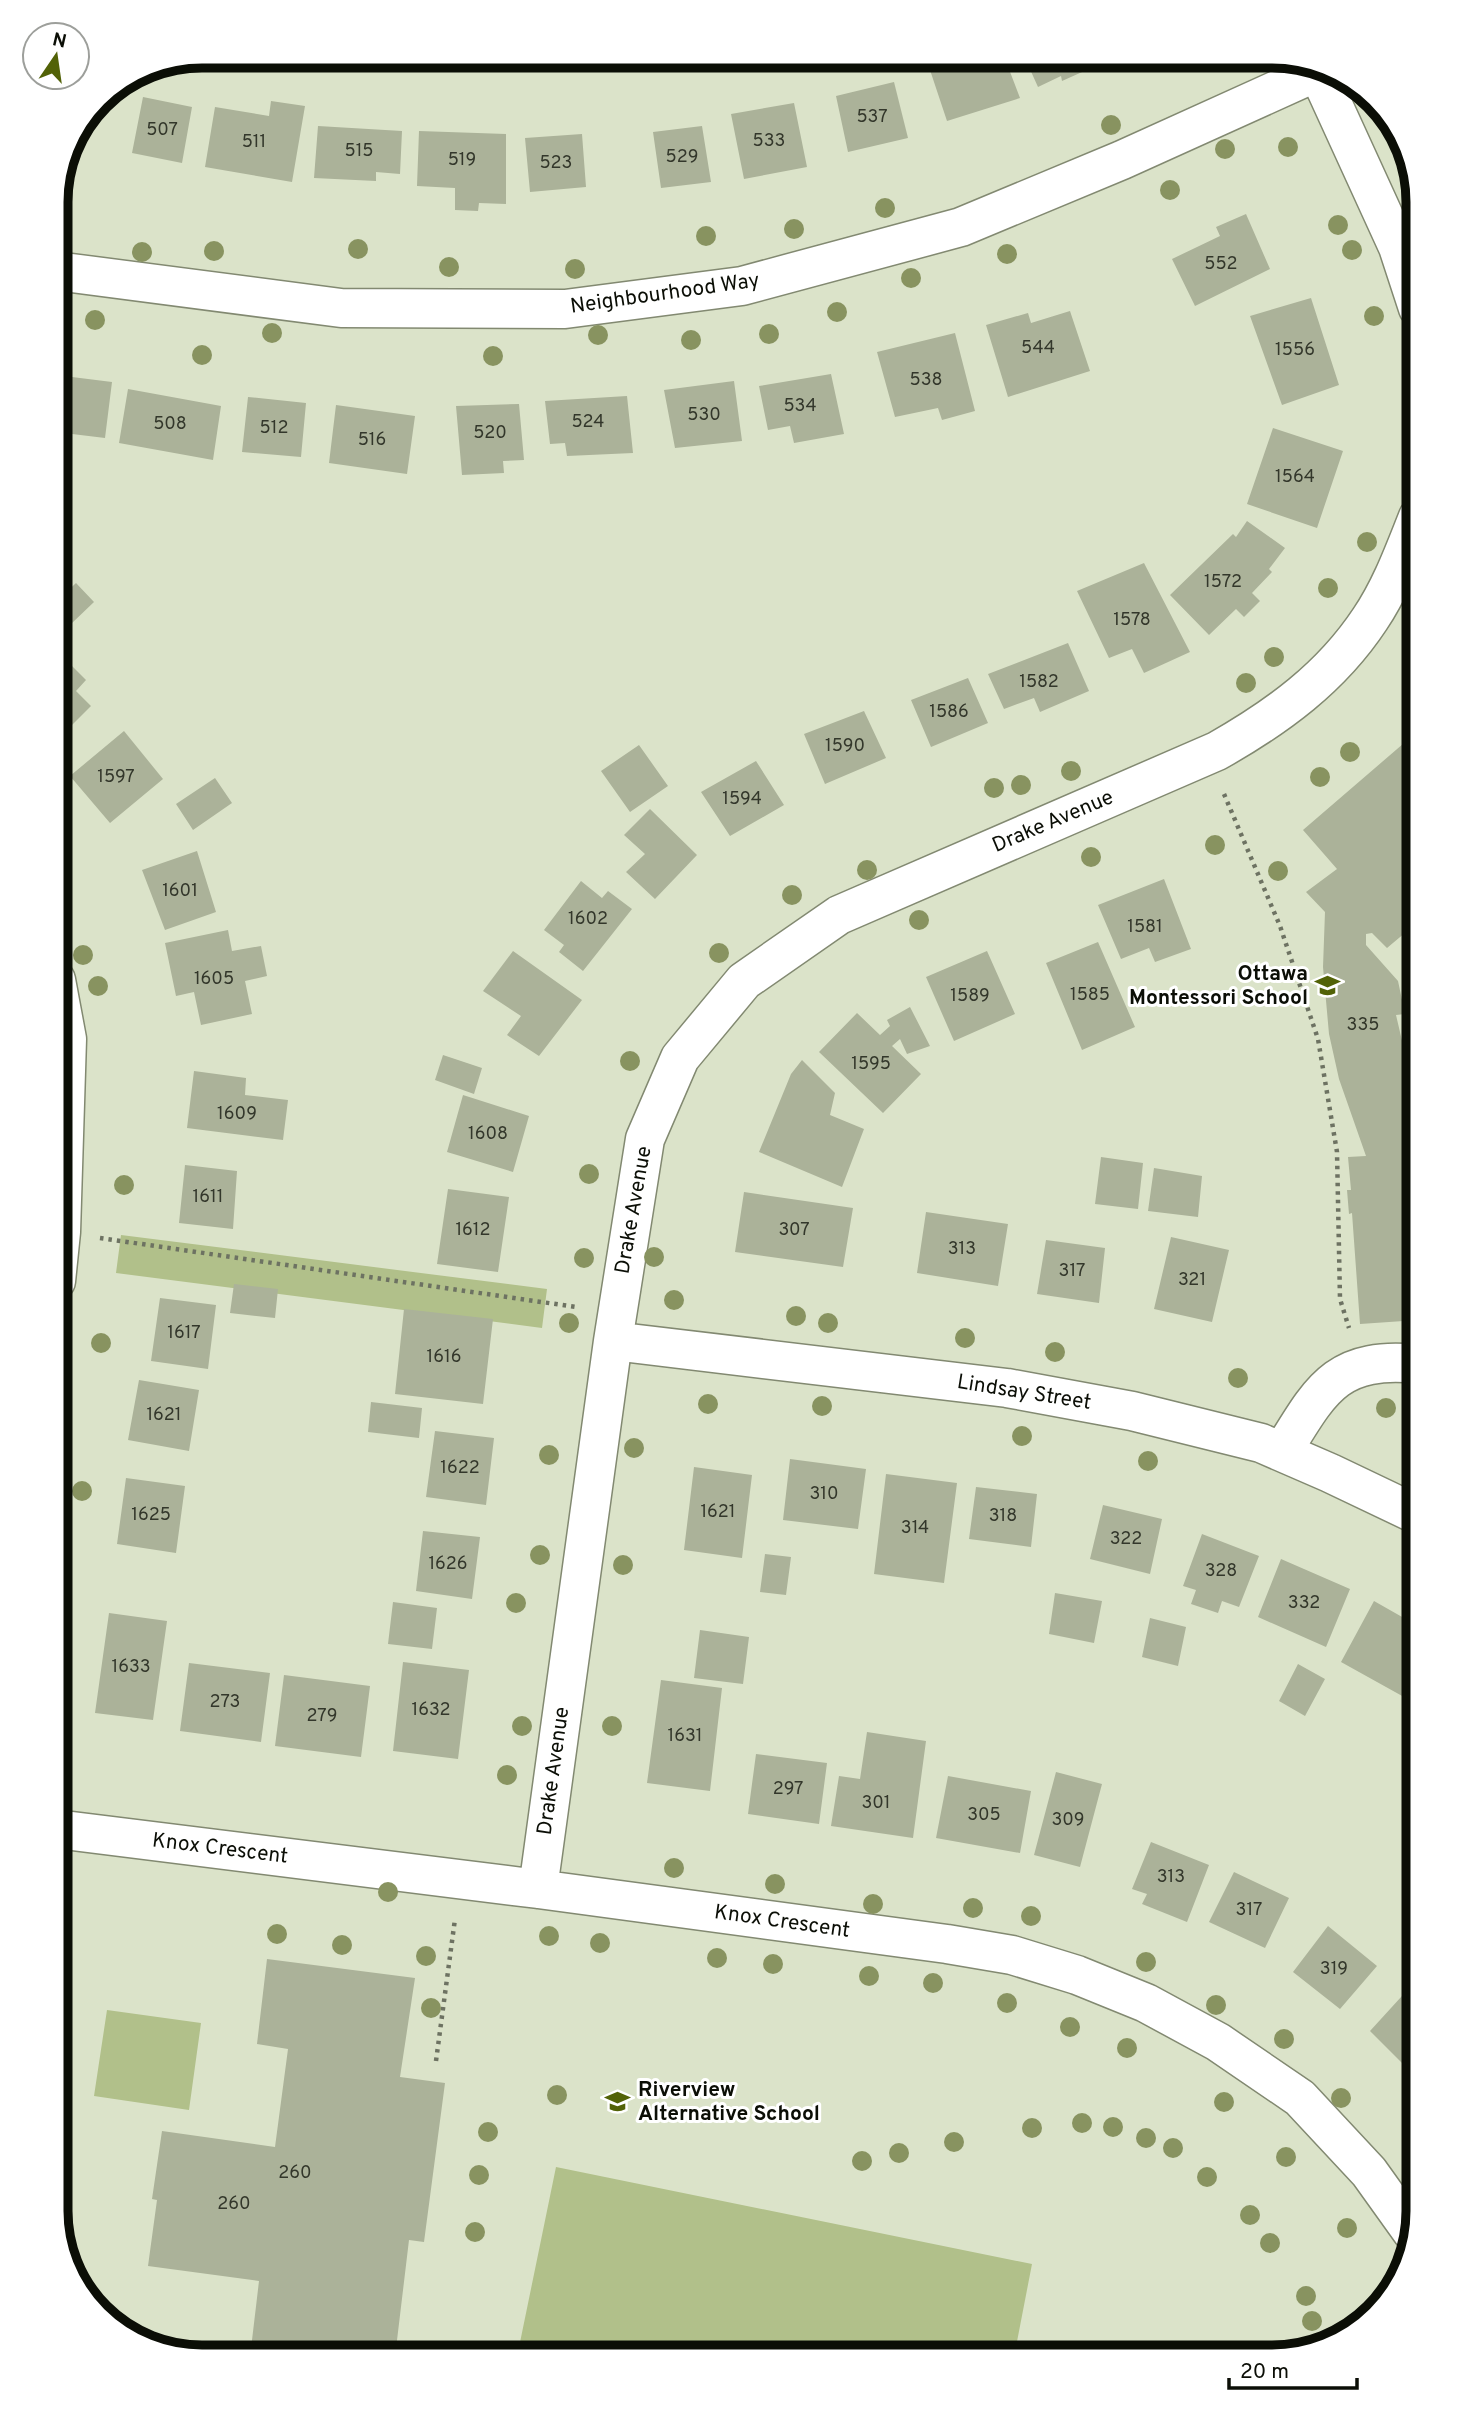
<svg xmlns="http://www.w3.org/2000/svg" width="1474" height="2413" font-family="Overpass,sans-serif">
<rect width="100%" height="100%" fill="#dbe3c9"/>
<!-- green -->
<path fill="#b1c08a" d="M121,1235L547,1289L542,1328L116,1273Z
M107,2010L201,2023L189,2110L94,2096Z
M556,2167L1032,2264L1014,2357H517Z"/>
<!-- building -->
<path fill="#abb299" d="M961,56H1004L1020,98L947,121L929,67L962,58Z
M1024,56H1118L1062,81L1061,76L1038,87Z
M894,82L908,138L848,152L836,96Z
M143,97L192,107L182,163L132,153Z
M271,101L305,106L292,182L205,167L215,107L269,116Z
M794,103L807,167L744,179L731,114Z
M83,122L81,156L65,155L67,146Z
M318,126L402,131L400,174L376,172V181L314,178Z
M702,126L711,182L661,188L653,132Z
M419,131L506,134V204L479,203L478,211L455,210V188L417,186Z
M582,134L586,187L530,192L525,138Z
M1246,214L1270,269L1195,306L1172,259L1220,236L1216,227Z
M1311,298L1339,385L1282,405L1250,316Z
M1070,311L1090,371L1008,397L986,325L1028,313L1031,323Z
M955,333L975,411L942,420L938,408L895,417L877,352Z
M831,374L844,434L794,443L790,426L768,430L759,386Z
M56,375L112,382L105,438L64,433L61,457L56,456Z
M734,381L742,441L675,448L664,390Z
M128,389L221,406L213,460L119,443Z
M627,396L633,453L567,456L565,443L550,444L545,401Z
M248,397L306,403L301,457L242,452Z
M519,404L524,460L503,461L504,473L462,475L456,406Z
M336,405L415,416L407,474L329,463Z
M1273,428L1343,451L1317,528L1247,504Z
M1247,521L1285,548L1269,569L1272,572L1252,593L1260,601L1244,617L1236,609L1209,635L1170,595L1233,534L1236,537Z
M1144,563L1190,652L1144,673L1132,649L1109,658L1077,591Z
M76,583L94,602L71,624L56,609V602Z
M1068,643L1089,691L1040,712L1034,698L1004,709L988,674Z
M68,662L86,680L76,691L91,706L56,741V674Z
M968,678L988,723L931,747L911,700Z
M864,711L886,758L825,784L804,734Z
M124,731L163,779L110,823L70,776Z
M1418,731V922L1387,948L1372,933L1366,934V945L1398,981L1405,1014L1396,1015L1403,1045L1412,1044L1413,1050L1418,1049V1096L1412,1097L1414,1107L1418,1106V1320L1360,1324L1352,1213L1349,1214L1347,1190H1351L1348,1157L1366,1156L1339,1079L1329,1034L1323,967L1325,912L1306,892L1337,869L1303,830Z
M639,745L668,786L630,812L601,771Z
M756,761L784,805L730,836L701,792Z
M215,778L232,803L193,830L176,804Z
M650,809L697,855L655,899L626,872L645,854L624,835Z
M197,851L216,912L165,930L142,870Z
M1164,879L1191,949L1155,962L1149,948L1121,959L1098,905Z
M581,881L602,898L608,891L632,909L583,971L559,952L564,945L544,930Z
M228,930L232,951L261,946L267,976L245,981L252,1014L201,1025L194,992L176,996L165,943Z
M1098,942L1135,1027L1082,1050L1046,963Z
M513,951L582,1000L539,1056L507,1035L521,1016L483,991Z
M987,951L1015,1014L954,1041L926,977Z
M910,1007L930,1046L907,1054L900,1039L892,1046L921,1074L883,1113L819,1052L857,1013L880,1035L890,1026L887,1020Z
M443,1055L482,1068L474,1094L435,1080Z
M802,1060L835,1093L830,1115L864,1129L842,1187L759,1152L791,1074Z
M194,1071L246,1078L245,1095L288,1100L283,1140L187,1128Z
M463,1095L529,1116L513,1172L447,1152Z
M1101,1157L1143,1163L1138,1209L1095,1204Z
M185,1165L237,1171L233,1229L179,1223Z
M1154,1168L1202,1176L1198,1217L1148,1211Z
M448,1189L509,1197L498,1272L437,1264Z
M744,1192L853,1208L843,1267L735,1252Z
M926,1212L1008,1224L998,1286L917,1273Z
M1171,1237L1229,1250L1212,1322L1154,1309Z
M1046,1240L1105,1248L1099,1303L1037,1294Z
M234,1284L278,1289L275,1318L230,1313Z
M160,1298L216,1305L208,1369L151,1361Z
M404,1309L493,1319L483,1404L395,1394Z
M139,1380L199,1390L189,1451L128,1440Z
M371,1402L422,1408L419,1438L368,1432Z
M435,1431L494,1438L486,1505L426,1497Z
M790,1459L866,1469L858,1529L783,1520Z
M694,1467L752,1475L742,1558L684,1550Z
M886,1474L957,1483L944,1583L874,1574Z
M126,1478L185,1486L176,1553L117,1544Z
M976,1487L1037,1494L1031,1547L969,1539Z
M1103,1505L1162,1519L1150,1574L1090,1559Z
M423,1531L480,1537L472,1599L416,1591Z
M1202,1534L1259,1556L1239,1607L1222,1601L1218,1613L1191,1604L1196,1590L1183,1586Z
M765,1554L791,1557L786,1595L760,1592Z
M1281,1559L1350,1589L1326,1647L1258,1617Z
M1055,1593L1102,1601L1094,1643L1049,1634Z
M1374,1601L1418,1626V1692L1413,1702L1341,1662Z
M393,1602L437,1608L432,1649L388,1644Z
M109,1613L167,1621L153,1720L95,1713Z
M1150,1618L1186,1627L1178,1666L1142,1657Z
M700,1630L749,1637L743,1684L694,1678Z
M403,1662L469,1670L458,1759L393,1751Z
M189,1663L270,1673L261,1742L180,1731Z
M1298,1664L1325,1679L1305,1716L1279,1701Z
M284,1675L370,1686L361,1757L275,1746Z
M661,1680L722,1688L710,1791L647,1783Z
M867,1732L926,1741L913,1838L831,1826L839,1776L860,1779Z
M756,1754L827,1763L819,1824L748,1814Z
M1056,1772L1102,1784L1080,1867L1034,1855Z
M948,1776L1031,1791L1020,1853L936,1838Z
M1151,1842L1209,1865L1187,1922L1142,1904L1147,1894L1132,1889Z
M1234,1872L1289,1898L1265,1948L1209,1922Z
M1328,1926L1377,1966L1340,2009L1293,1972Z
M267,1959L415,1978L400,2077L445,2083L424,2242L409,2240L395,2357H250L259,2281L148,2266L157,2200L152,2199L162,2131L275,2147L288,2049L257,2044Z
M1412,1985L1418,1991V2075L1416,2077L1370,2031Z"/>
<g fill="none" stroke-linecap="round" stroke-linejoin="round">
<defs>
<path id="minor" d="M1318,72L1398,247L1418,308
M56,271L341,308L565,309L742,286L961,227L1122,160L1321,70
M56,1281L61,1232L67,1039L56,980
M613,1341L1007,1388L1132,1411L1261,1443L1330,1473L1418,1515
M1282,1452C1321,1389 1336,1356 1418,1364
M56,1829L538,1889L947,1944L1012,1955L1077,1975L1146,2003L1218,2042L1300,2098L1369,2172L1412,2232
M538,1889L613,1341L645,1139L680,1058L744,981L839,915L1217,751C1277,717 1331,678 1370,619C1391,588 1404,552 1418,517"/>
</defs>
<!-- minor casing -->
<use href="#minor" stroke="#828971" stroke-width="41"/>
<!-- path -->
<path stroke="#6d7262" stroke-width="4.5" stroke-dasharray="3.5 5" stroke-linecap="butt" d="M1224,794L1280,926L1318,1039L1337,1152L1340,1299L1349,1328
M100,1238L576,1307
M436,2061L455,1919"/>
<!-- minor -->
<use href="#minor" stroke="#fff" stroke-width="38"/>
</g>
<!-- trees -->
<g fill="#889360">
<circle cx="1111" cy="125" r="10"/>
<circle cx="1288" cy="147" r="10"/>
<circle cx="1225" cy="149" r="10"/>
<circle cx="1170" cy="190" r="10"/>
<circle cx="885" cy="208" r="10"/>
<circle cx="1338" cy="225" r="10"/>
<circle cx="794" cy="229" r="10"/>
<circle cx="706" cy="236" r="10"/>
<circle cx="358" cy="249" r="10"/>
<circle cx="1352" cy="250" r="10"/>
<circle cx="214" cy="251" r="10"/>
<circle cx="142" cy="252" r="10"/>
<circle cx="1007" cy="254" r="10"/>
<circle cx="449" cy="267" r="10"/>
<circle cx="575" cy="269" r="10"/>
<circle cx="911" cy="278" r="10"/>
<circle cx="837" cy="312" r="10"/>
<circle cx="1374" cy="316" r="10"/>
<circle cx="95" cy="320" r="10"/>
<circle cx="272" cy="333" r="10"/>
<circle cx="769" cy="334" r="10"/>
<circle cx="598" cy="335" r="10"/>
<circle cx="691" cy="340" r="10"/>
<circle cx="202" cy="355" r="10"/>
<circle cx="493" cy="356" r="10"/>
<circle cx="1367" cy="542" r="10"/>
<circle cx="1328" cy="588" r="10"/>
<circle cx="1274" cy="657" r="10"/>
<circle cx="1246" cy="683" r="10"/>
<circle cx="1350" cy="752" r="10"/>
<circle cx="1071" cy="771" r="10"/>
<circle cx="1320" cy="777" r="10"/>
<circle cx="1021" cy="785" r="10"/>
<circle cx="994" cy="788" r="10"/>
<circle cx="1215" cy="845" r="10"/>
<circle cx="1091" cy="857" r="10"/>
<circle cx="867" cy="870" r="10"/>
<circle cx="1278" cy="871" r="10"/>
<circle cx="792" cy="895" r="10"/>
<circle cx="919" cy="920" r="10"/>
<circle cx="719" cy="953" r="10"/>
<circle cx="83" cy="955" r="10"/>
<circle cx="98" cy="986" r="10"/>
<circle cx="630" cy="1061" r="10"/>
<circle cx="589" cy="1174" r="10"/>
<circle cx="124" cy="1185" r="10"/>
<circle cx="654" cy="1257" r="10"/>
<circle cx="584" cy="1258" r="10"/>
<circle cx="674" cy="1300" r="10"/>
<circle cx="796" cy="1316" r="10"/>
<circle cx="569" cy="1323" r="10"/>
<circle cx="828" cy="1323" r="10"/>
<circle cx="965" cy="1338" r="10"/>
<circle cx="101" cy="1343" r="10"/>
<circle cx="1055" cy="1352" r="10"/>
<circle cx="1238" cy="1378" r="10"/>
<circle cx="708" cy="1404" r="10"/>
<circle cx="822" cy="1406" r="10"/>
<circle cx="1386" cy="1408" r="10"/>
<circle cx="1022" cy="1436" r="10"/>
<circle cx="634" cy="1448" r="10"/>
<circle cx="549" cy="1455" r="10"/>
<circle cx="1148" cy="1461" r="10"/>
<circle cx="82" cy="1491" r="10"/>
<circle cx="540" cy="1555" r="10"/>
<circle cx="623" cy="1565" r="10"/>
<circle cx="516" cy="1603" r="10"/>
<circle cx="522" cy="1726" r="10"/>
<circle cx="612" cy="1726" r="10"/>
<circle cx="507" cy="1775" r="10"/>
<circle cx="674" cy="1868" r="10"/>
<circle cx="775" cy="1884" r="10"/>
<circle cx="388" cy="1892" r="10"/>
<circle cx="873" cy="1904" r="10"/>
<circle cx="973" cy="1908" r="10"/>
<circle cx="1031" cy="1916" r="10"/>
<circle cx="277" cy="1934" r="10"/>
<circle cx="549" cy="1936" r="10"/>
<circle cx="600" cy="1943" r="10"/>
<circle cx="342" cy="1945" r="10"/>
<circle cx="426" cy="1956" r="10"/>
<circle cx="717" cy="1958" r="10"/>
<circle cx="1146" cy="1962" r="10"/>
<circle cx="773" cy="1964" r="10"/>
<circle cx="869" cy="1976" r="10"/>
<circle cx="933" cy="1983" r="10"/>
<circle cx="1007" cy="2003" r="10"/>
<circle cx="1216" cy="2005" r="10"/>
<circle cx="431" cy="2008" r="10"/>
<circle cx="1070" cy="2027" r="10"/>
<circle cx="1284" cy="2039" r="10"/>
<circle cx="1127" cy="2048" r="10"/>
<circle cx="557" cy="2095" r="10"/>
<circle cx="1341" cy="2098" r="10"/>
<circle cx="1224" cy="2102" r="10"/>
<circle cx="1082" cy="2123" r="10"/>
<circle cx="1113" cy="2127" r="10"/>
<circle cx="1032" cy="2128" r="10"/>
<circle cx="488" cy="2132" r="10"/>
<circle cx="1146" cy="2138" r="10"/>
<circle cx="954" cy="2142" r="10"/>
<circle cx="1173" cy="2148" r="10"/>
<circle cx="899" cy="2153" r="10"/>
<circle cx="1286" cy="2157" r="10"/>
<circle cx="862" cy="2161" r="10"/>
<circle cx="479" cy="2175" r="10"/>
<circle cx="1207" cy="2177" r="10"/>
<circle cx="1250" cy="2215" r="10"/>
<circle cx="1347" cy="2228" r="10"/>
<circle cx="475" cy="2232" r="10"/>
<circle cx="1270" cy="2243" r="10"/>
<circle cx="1306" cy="2296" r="10"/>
<circle cx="1312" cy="2321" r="10"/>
</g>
<!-- icons -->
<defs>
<symbol id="school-bare" viewBox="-9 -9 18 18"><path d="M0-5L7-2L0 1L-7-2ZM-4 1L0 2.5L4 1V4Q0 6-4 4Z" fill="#526207" stroke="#fff" stroke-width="2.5" paint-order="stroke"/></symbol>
</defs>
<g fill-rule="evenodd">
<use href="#school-bare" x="1310" y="968" width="35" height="35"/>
<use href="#school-bare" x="600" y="2084" width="35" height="35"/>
</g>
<g text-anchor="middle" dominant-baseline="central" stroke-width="6" stroke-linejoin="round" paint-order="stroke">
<!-- number labels -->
<g font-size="18" fill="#33372b">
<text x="872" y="117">537</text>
<text x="162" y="130">507</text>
<text x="769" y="141">533</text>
<text x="254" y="142">511</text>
<text x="359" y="151">515</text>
<text x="682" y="157">529</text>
<text x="462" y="160">519</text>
<text x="556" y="163">523</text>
<text x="1221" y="264">552</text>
<text x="1038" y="348">544</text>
<text x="1295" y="350">1556</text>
<text x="926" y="380">538</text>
<text x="800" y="406">534</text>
<text x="704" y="415">530</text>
<text x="588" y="422">524</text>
<text x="170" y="424">508</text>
<text x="274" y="428">512</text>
<text x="490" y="433">520</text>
<text x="372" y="440">516</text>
<text x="1295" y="477">1564</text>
<text x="1223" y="582">1572</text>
<text x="1132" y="620">1578</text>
<text x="1039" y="682">1582</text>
<text x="949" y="712">1586</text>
<text x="845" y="746">1590</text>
<text x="116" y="777">1597</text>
<text x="742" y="799">1594</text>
<text x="180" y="891">1601</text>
<text x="588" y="919">1602</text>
<text x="1145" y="927">1581</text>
<text x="214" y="979">1605</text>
<text x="1090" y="995">1585</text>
<text x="970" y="996">1589</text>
<text x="1363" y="1025">335</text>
<text x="871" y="1064">1595</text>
<text x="237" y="1114">1609</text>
<text x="488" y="1134">1608</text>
<text x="208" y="1197">1611</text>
<text x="473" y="1230">1612</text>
<text x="794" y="1230">307</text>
<text x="962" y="1249">313</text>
<text x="1072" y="1271">317</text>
<text x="1192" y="1280">321</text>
<text x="184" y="1333">1617</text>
<text x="444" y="1357">1616</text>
<text x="164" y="1415">1621</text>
<text x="460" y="1468">1622</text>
<text x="824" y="1494">310</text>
<text x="718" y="1512">1621</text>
<text x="151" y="1515">1625</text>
<text x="1003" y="1516">318</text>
<text x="915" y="1528">314</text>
<text x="1126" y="1539">322</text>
<text x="448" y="1564">1626</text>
<text x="1221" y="1571">328</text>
<text x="1304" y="1603">332</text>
<text x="131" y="1667">1633</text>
<text x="225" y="1702">273</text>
<text x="431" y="1710">1632</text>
<text x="322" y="1716">279</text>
<text x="685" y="1736">1631</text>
<text x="788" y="1789">297</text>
<text x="876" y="1803">301</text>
<text x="984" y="1815">305</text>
<text x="1068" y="1820">309</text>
<text x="1171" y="1877">313</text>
<text x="1249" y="1910">317</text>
<text x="1334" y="1969">319</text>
<text x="295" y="2173">260</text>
<text x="234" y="2204">260</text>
</g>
<!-- street labels -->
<g font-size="21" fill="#0b0e06" stroke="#fff">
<text transform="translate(665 294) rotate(-8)">Neighbourhood Way</text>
<text transform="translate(1053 822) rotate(-23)">Drake Avenue</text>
<text transform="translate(634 1210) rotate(-80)">Drake Avenue</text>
<text transform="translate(1024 1393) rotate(9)">Lindsay Street</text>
<text transform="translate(554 1771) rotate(-82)">Drake Avenue</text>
<text transform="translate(220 1849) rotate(7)">Knox Crescent</text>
<text transform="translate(782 1922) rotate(8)">Knox Crescent</text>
</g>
<!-- poi labels -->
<g font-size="21" font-weight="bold" fill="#0b0e06" stroke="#fff" text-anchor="end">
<text x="1308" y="974">Ottawa<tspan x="1308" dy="24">Montessori School</tspan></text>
<text x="638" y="2090" text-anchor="start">Riverview<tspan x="638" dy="24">Alternative School</tspan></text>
</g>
</g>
<!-- crop -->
<path d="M0 0H1474V2413H0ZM202 68H1272A134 134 0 0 1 1406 202V2211A134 134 0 0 1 1272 2345H202A134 134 0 0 1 68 2211V202A134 134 0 0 1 202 68Z" fill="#fff" fill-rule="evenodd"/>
<path fill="none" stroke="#0b0e06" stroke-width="9" d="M202 68H1272A134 134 0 0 1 1406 202V2211A134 134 0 0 1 1272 2345H202A134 134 0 0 1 68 2211V202A134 134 0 0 1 202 68Z"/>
<!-- north arrow -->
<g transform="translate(56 56) rotate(13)"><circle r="33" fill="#ffffff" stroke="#9d9f9b" stroke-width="2"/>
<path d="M0-5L12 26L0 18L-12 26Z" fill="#526207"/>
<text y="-10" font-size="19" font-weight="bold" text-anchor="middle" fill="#0b0e06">N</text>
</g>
<!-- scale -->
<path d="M1229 2378v10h128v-10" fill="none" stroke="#0b0e06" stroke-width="3.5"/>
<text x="1240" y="2378" font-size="21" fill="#0b0e06" stroke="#ffffff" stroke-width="5" paint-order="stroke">20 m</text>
</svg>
